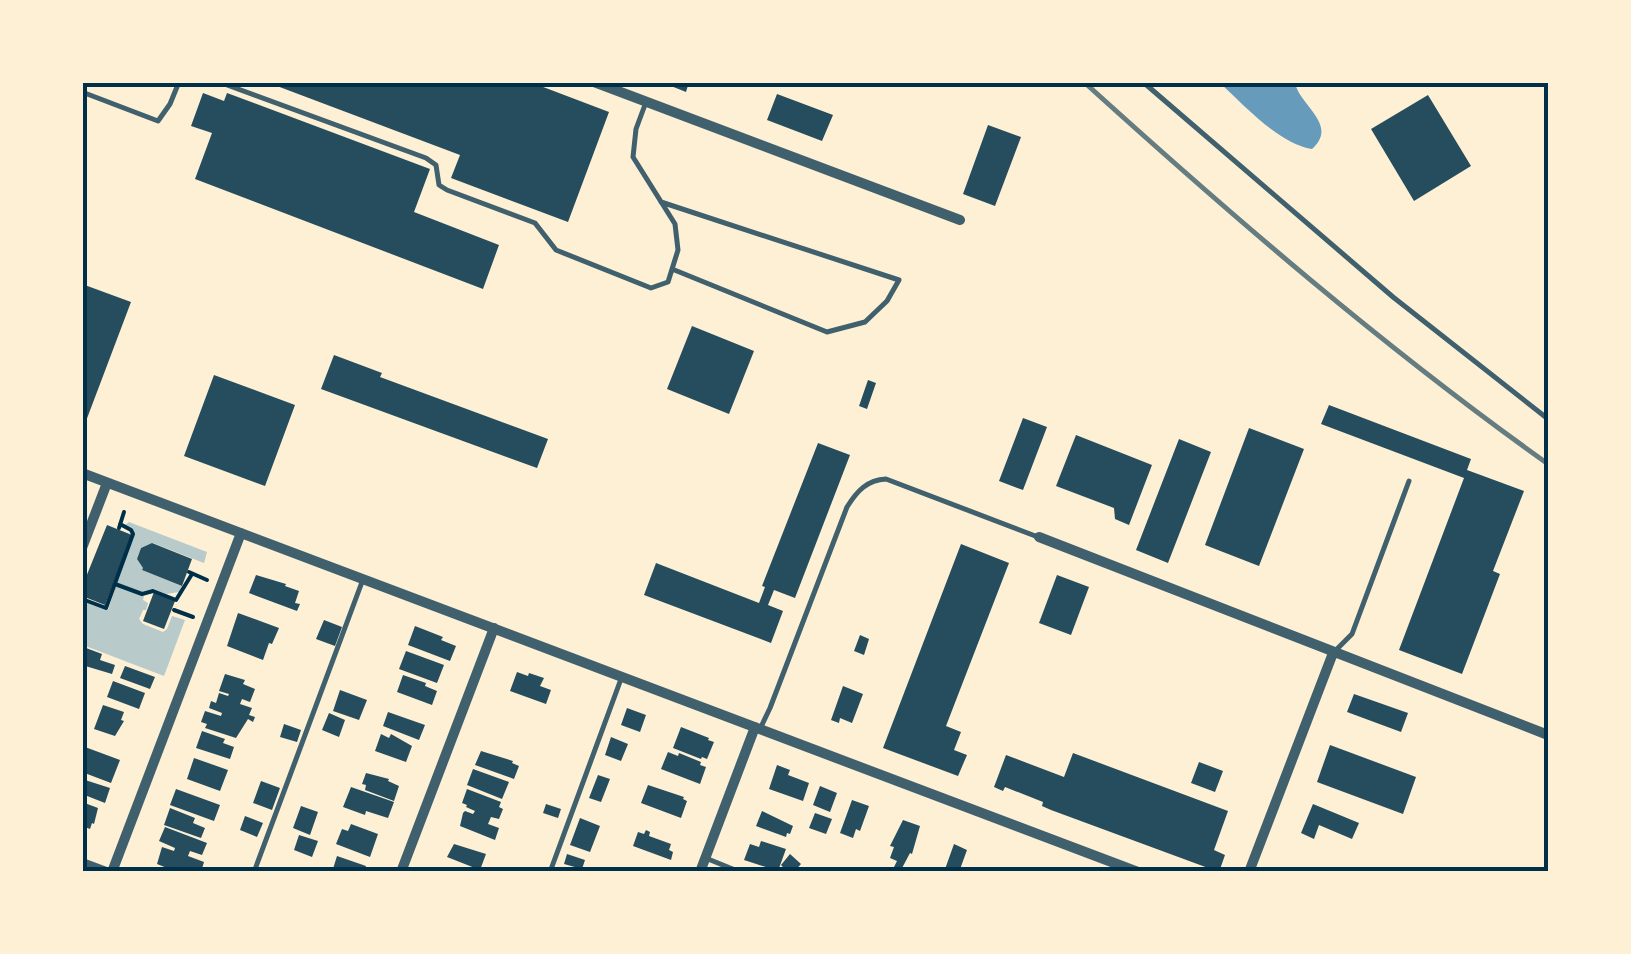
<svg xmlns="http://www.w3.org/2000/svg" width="1631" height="954" font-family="'DM Sans',sans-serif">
<rect width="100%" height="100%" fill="#fdf0d5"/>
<!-- green -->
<path fill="#b9caca" d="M129,522L207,552L204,563L153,543L141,548L137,559L143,568L142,570L182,586L179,592L166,594L153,589L140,592L117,583L134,536L125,525Z
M116,586L144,596L143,600L148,603L146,610H143L139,619L143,624L163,632L167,629L172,616L185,620L164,676L83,645L82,600L108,610Z"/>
<!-- water -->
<path fill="#669bbc" d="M1220,83H1295C1300,106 1339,125 1312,149C1279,144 1244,105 1220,83Z"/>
<!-- building -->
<path fill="#264d5e" d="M530,82L609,112L568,222L451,178L460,155L269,83Z
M661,82H689L686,92Z
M203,93L224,101L227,93L430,169L414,212L499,245L483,289L195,179L212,133L191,126Z
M777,94L833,115L822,141L767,120Z
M1428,95L1471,166L1414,201L1371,129Z
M988,125L1021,137L995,206L963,194Z
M82,284L131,302L83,429H82Z
M692,326L754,351L729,414L667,389Z
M334,355L382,373L380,377L548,439L537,468L321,389Z
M214,375L295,405L265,486L184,456Z
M868,380L876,383L867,409L859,406Z
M1329,405L1471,459L1467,470L1524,491L1493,571L1500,574L1462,674L1399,650L1464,478L1321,424Z
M1023,418L1047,427L1023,490L999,481Z
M1249,428L1304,449L1259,566L1205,545Z
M1076,435L1152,465L1129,525L1115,519L1114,508L1056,486Z
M1179,439L1211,452L1168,563L1136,550Z
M818,443L850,455L795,598L774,590L768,605L783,611L771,643L644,595L656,563L759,603L765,587L762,586Z
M107,525L132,535L105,605L82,596V587Z
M152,543L192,559L182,586L142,570L143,568L137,559L141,548Z
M961,544L1009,563L946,726L961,732L954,750L967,755L958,776L883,748Z
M256,575L286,584L285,586L299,591L295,603L300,604L297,611L249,593Z
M1057,575L1089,587L1071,635L1039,623Z
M154,592L175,601L164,629L143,621Z
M238,613L279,628L272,644L269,643L263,660L227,646Z
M324,620L342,627L335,646L316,639Z
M415,626L443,637L441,640L456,646L450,661L408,645Z
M860,635L869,639L864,655L854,651Z
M86,648L102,654L100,660L115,665L112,674L82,665Z
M406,651L444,665L437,683L399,669Z
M125,666L155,677L150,689L120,678Z
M517,672L528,676L529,673L544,678L540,686L551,690L546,704L510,691Z
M225,674L245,680L243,684L255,689L250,702L242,699L240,704L252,708L249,715L255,717L253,722L248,719L236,738L205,728L207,724L201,722L205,711L221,716L222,713L209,708L211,701L216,703L219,693L228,696L229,694L219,691Z
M403,675L426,683L425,686L437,691L432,705L397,692Z
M113,681L145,693L139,709L107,697Z
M843,686L863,694L852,723L840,718L839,723L831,720Z
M340,690L367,700L359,720L333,711Z
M1354,694L1408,713L1401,732L1347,712Z
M103,705L124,712L121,720L124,721L115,736L94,729Z
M627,708L646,715L640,732L621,725Z
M388,712L425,725L419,740L383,726Z
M329,713L345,720L339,737L322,730Z
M284,724L301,730L297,742L280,737Z
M681,727L709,738L708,740L714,742L707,759L702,757L701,759L673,748Z
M202,731L225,739L223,743L234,747L230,759L196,748Z
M381,734L389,738L391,734L412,746L406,762L375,751Z
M611,737L628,744L621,761L605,755Z
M1330,745L1416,777L1403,814L1317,782Z
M85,747L120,760L111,783L82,772Z
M481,751L513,761L512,763L519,766L514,779L475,765Z
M668,752L678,756L679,753L701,762L700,765L706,767L700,784L661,769Z
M1073,753L1228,811L1214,850L1225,855L1219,872L1051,810L1042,806L1043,802L1005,787L1003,791L994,787L1006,755L1064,777Z
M194,758L228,770L220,791L187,779Z
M1199,762L1223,771L1215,792L1191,783Z
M777,765L790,770L788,775L809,783L803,801L769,789Z
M473,769L509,782L502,799L467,785Z
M366,773L389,779L388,781L399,786L394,801L365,790L366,785L362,784Z
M598,775L610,779L601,802L589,798Z
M82,779L110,788L105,803L82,794Z
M261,781L280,788L272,810L253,803Z
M648,785L684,797L683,799L687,801L681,818L641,803Z
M820,786L837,793L830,812L813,805Z
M351,787L394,802L388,818L366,811L365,815L343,807Z
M176,789L220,805L214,821L170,805Z
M467,789L501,802L499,807L503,809L499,819L491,817L488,824L499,828L495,840L460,826L463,813L465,811L473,814L475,811L466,807L467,805L462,803Z
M852,800L869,806L860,831L856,829L853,838L840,833Z
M82,802L98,808L94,824L92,823L90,829L82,826Z
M546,804L561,809L558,818L543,813Z
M1313,804L1359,823L1352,839L1319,825L1314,839L1301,833Z
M301,806L318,812L310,835L293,828Z
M170,808L195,818L193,823L205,828L201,838L164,825Z
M762,811L793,826L790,834L787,833L786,837L756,826Z
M815,813L832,819L826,834L809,828Z
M245,816L263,823L257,837L240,830Z
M580,818L600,826L590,852L570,845Z
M903,820L920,826L912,854L910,853L901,870L894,867L897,861L890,858L894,847L890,846Z
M351,824L378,834L370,857L336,844L342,829L348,831Z
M165,827L207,843L202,855L190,851L188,856L204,862L201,872H170L166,870L167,868L157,864L162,847L174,851L175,848L159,841Z
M646,830L650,832L649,836L671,844L669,850L673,852L671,860L633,846L638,832L644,834Z
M299,835L318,841L312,857L294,850Z
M761,841L786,849L778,871L744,860L750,844L759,847Z
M454,844L486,854L480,870L447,857Z
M954,844L967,850L959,872H944Z
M567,854L585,860L582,869L564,864Z
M790,854L801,864L794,872H788L781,865Z
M337,856L366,866L364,872H332Z"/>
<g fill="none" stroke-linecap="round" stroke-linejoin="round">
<!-- path -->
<path stroke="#003049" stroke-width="4" d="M119,528L124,512
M189,572L207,580
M115,584L142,594L153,591L176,600L192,574
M82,599L106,608L133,534L131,530L120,524
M174,610L193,617"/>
<!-- service -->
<path stroke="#3f606c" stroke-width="5" d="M219,82L426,158L436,165L439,185L447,190L535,223L556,250L651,288L668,282L678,250L675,224L633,157L636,129L646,102
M1143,82L1393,297L1548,419
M82,92L158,121L170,104L179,82
M661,202L899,280L887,301L865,322L827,332L672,269
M1335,651L1352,634L1409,481
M760,729L770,708L847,507C857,491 867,480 886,479L1038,537
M708,859L740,872
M254,872L362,582
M550,872L621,679"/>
<!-- minor -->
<path stroke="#3f606c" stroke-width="10" d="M594,82L960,220
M82,473L1138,872
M1039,537L1548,735
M82,548L107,483
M82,863L106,872
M112,872L241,533
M401,872L494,628
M700,872L755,727
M1249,872L1333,653"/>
<!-- rail -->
<path stroke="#657d81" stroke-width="5" d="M1084,82C1233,217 1385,348 1548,464"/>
</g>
<!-- border -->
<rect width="1631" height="954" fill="none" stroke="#fdf0d5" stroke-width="170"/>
<rect x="85" y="85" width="1461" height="784" fill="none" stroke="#003049" stroke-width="4"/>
</svg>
